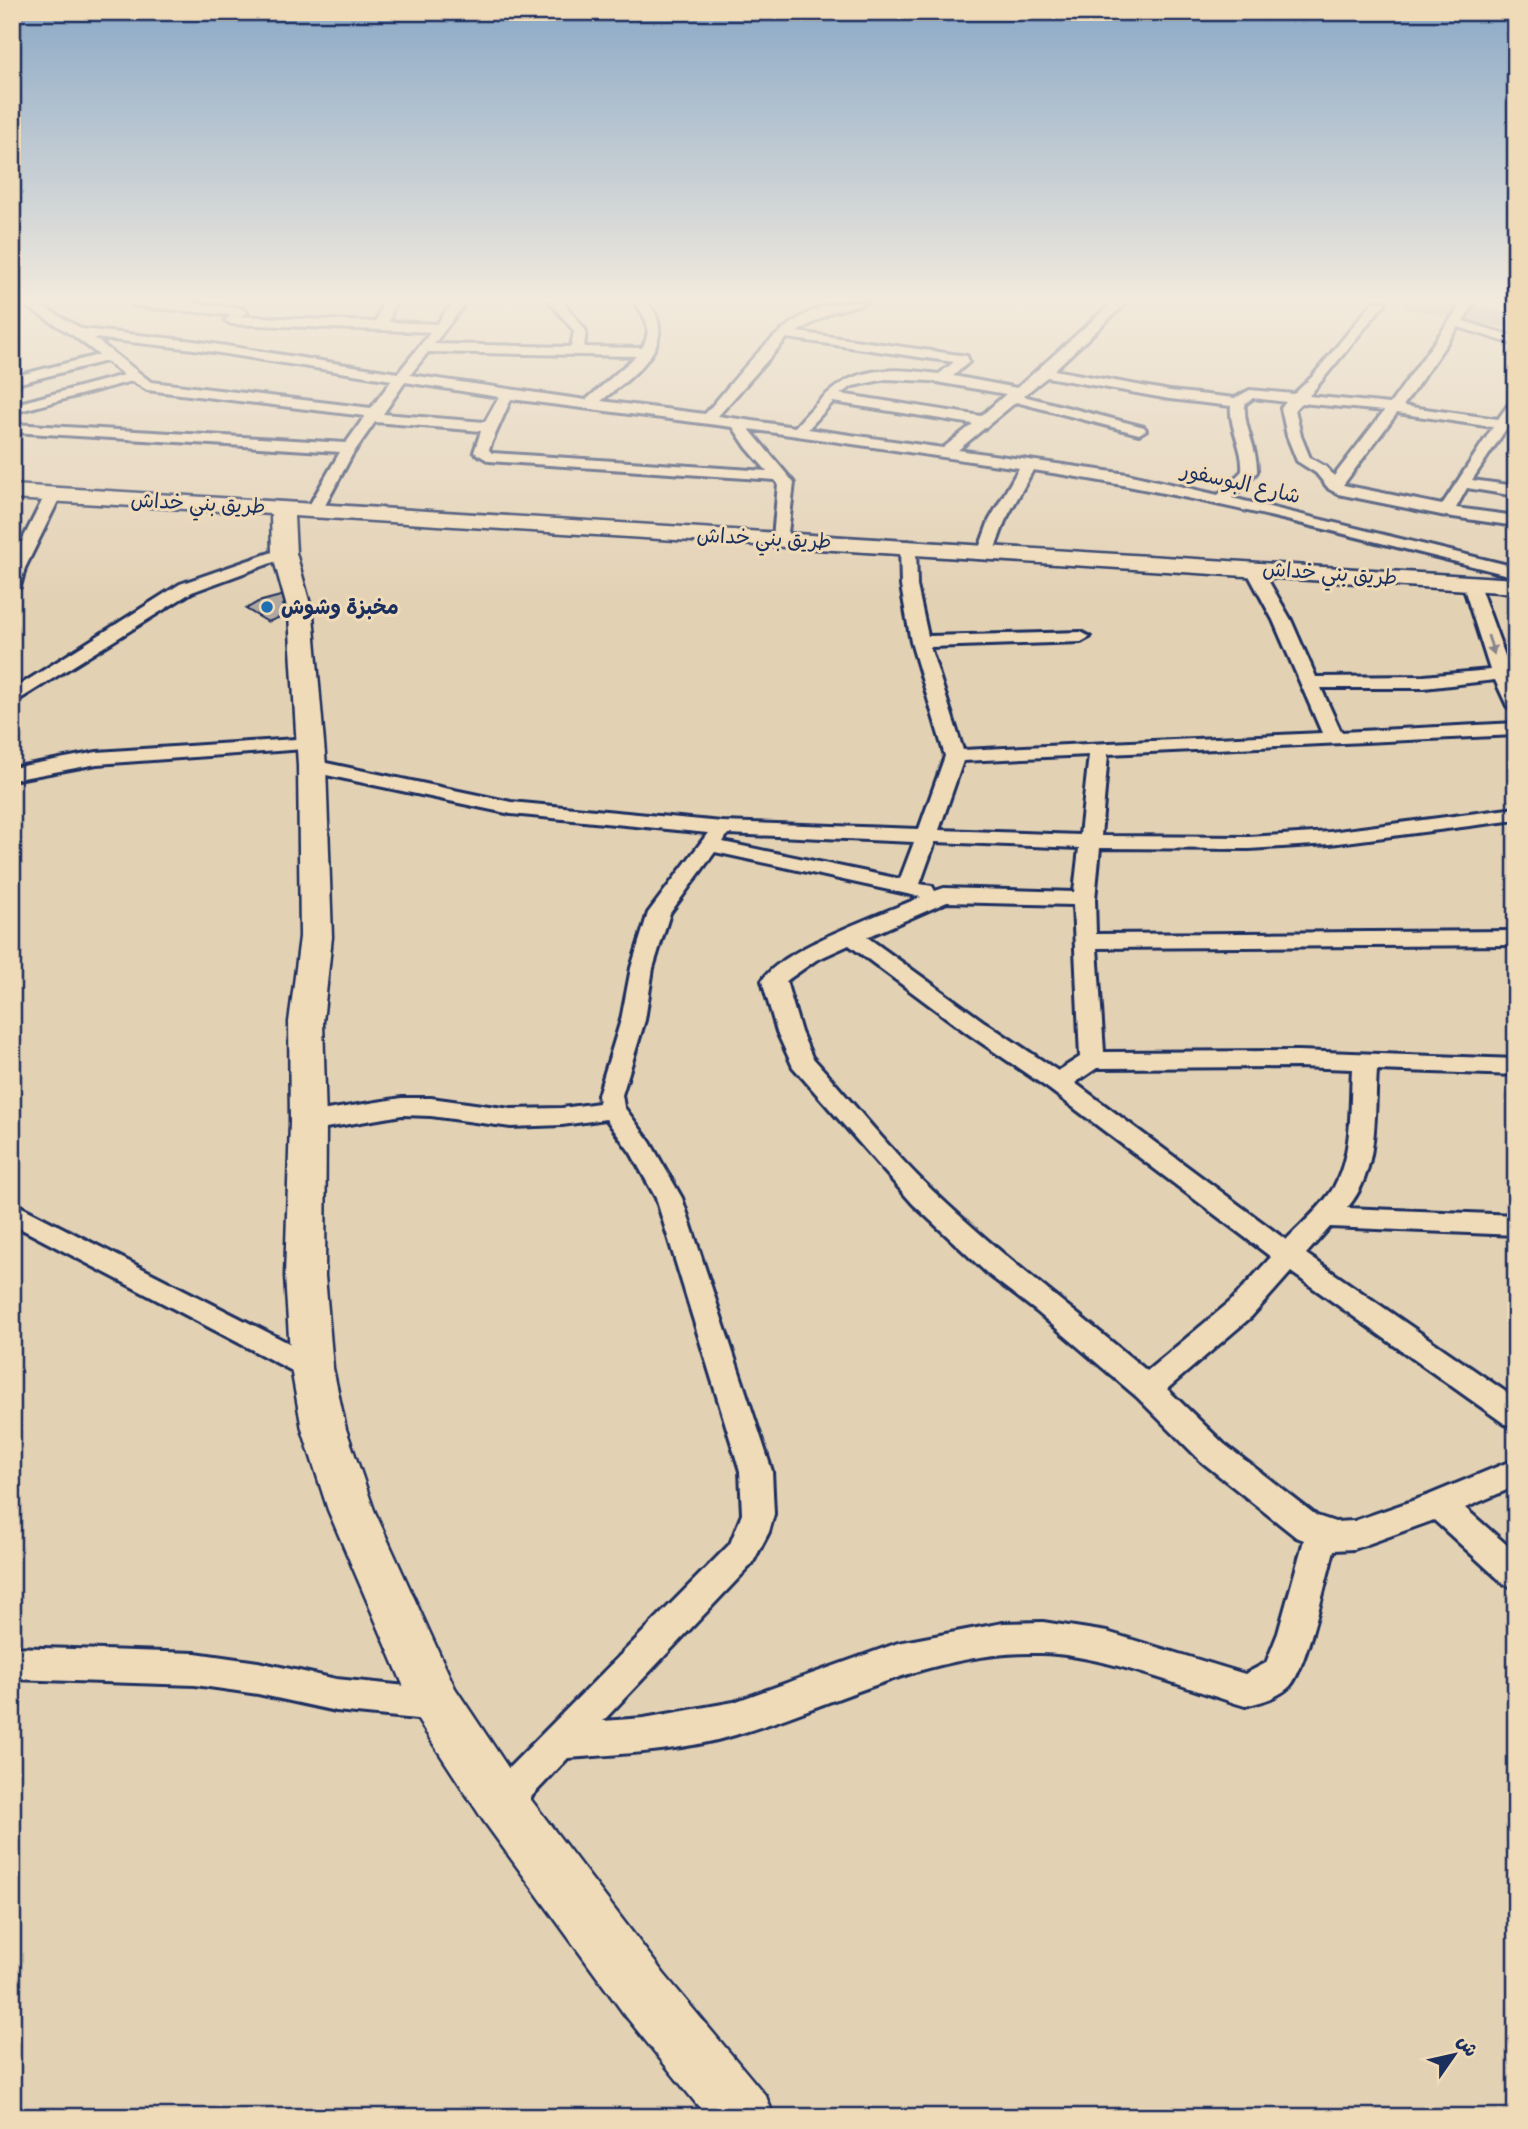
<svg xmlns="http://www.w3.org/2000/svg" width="1528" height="2129" font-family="Caveat,'Playpen Sans Arabic',sans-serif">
<rect width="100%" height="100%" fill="#e3d1b4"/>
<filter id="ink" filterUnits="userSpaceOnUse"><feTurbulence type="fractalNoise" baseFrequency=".0143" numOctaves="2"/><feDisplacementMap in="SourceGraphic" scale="14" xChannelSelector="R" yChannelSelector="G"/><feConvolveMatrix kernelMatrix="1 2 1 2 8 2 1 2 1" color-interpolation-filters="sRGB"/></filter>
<g filter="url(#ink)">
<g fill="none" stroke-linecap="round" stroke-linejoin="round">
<!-- river -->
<path fill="#9f9996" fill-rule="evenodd" d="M1401,302H1456L1516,314V330L1414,310L1405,308Z"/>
</g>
<!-- building -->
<path fill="#b1a99f" stroke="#1b2f5e" stroke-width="2" d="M292,593L297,601L283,605L291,613L268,622L246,609L258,602Z"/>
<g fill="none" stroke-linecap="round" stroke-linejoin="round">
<defs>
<path id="street" d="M19,302H34L82,329L194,341L398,373L431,332L231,324L225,320L231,316L376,322L383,302H395L389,322L437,324L453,302H466L434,344L571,347L574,331L550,302H563L586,331L584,347L642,348C653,329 647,318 634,302H647C683,343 631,377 601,401L705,414C739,376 774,323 825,306C839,301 854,302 869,302L832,312L797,332L967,356L969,362L953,376L1017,388L1113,302H1127L1054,370L1170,391L1235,398L1250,390L1294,394L1312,377L1373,302H1386L1309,396L1390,404L1463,302H1475L1463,321L1516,337V345L1458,327L1403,406L1498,419L1511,401L1516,400V415L1511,421L1516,422V430L1506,429L1472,480L1516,486V496L1467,488L1456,508L1516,516V526L1446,516L1338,494L1329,489L1316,473L1297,461L1287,436L1281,408L1286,402L1253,398L1245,404C1243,428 1258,448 1257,472L1232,498L1516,567V577C1356,537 1196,494 1033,470L1005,521L994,551L986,556L978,551L989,521L1019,468L749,429L794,483L787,541H775L773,538L778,484L775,480L489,461L474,452L481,431L375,422L352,455L322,511L314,516L306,511L340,452L12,432V424L346,443L365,416L147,390L132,381L12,413V405L124,375L106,361L12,385V377L99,355L74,336ZM94,338L194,349L392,380L371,408L151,382ZM787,338L954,362L939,374C865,364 843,371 795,427L718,416ZM428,352L636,356L586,400L410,375ZM1047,377L1170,399L1231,406C1229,429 1244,448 1242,471L1218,495L1127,474L958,450L1016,402L1139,434L1146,430L1144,427L1023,396ZM886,379L931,381L1006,394L981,416L840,394L853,386ZM405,382L499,397L485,422L383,414ZM511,399L733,427L747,448L767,471L492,453L489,450L491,444ZM833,402L973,424L943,448L808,429ZM1301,403L1384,411L1334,476L1326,467L1310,458L1301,436L1295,409ZM1397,413L1493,427L1442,505L1343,485Z
M128,302H177L241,308L247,312L241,316L134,306Z
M53,490L61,495L25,568L20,587L12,592V561L45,495Z
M908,541L916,546L917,586L928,636L1081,632L1090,637L1081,642L930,647L963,750L1322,733L1273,620L1245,568L1247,564L1253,563L1261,568L1291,620L1316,677L1424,676L1490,670L1462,582L1470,577L1478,582L1516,686V712L1507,706L1495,680L1424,688H1321L1341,732L1516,723V735L1108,754L1101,836L1249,837L1330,832L1516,808V820L1330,844L1249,849L1100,848L1095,899L1096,934L1516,931V945L1097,948L1104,1052L1298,1051L1516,1059V1075L1377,1070C1374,1115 1379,1172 1347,1208L1516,1215V1235L1330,1227L1306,1254L1516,1399V1427L1505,1424L1291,1272L1251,1317L1167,1389L1224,1444L1317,1516L1335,1522L1354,1521L1429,1495L1516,1459V1486L1465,1508L1516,1553V1588L1504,1584L1434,1520L1354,1549L1334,1550C1327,1577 1306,1669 1290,1686C1278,1698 1260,1702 1245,1706C1185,1688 1102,1654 1040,1653C932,1650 836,1705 735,1735C682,1751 623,1754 568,1758L514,1815L501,1820L488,1815L483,1802L488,1789L730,1544L742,1514L740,1471L656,1198L631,1153L606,1119L562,1125L511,1127L431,1116L402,1115L308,1131L299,1128L295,1122L299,1116L308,1113L402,1098H431L511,1109L562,1108L599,1103L598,1095L621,1020L631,968L648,913L708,833L511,814L312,772L305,770L302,766L305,762L312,760L511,802L722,822L919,829L945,756L911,642L901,586L900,546ZM1089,755L1080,835L939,830L963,761ZM728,834L914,842L900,879L723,842ZM935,842L1079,848L1074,892L944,888L935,891L932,886L920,884ZM715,852L921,897C885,913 780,949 762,981L777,1032L793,1067L913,1204L989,1275L1036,1311L1137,1397L1202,1462L1296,1537L1304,1540L1278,1633L1266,1663L1245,1674L1107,1632L1043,1622L1003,1623L898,1643L734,1702L644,1718L603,1721L752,1564L769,1532L774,1514L772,1471L682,1198L650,1142L624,1107L622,1095L645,1020L653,968L670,913ZM947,902L1073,905L1080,1057L1058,1071L983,1021L867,937ZM849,945L967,1033L1049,1089L1271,1257L1231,1301L1147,1371C1076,1311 1001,1256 934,1192C890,1151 852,1101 812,1057L801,1032L786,981L816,960ZM1298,1067L1352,1069C1350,1108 1353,1152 1334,1187C1323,1206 1301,1224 1286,1240L1075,1083L1097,1068Z
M284,548L292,553L290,556L192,592L12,704V690L180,584Z
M311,738L318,740L321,744L318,748L97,764L12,780V768L97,752Z
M12,1202L322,1360L327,1368L322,1376L312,1380L302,1376L12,1224Z
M12,1647L195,1653L258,1662L336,1679L437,1689L449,1693L454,1705L449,1717L437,1721L336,1711L258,1694L195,1685L12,1679Z"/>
<path id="secondary" d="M12,485L1516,579V593L294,516L296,553L313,615L326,766L332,937L323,1022L326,1122L325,1276L333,1368L346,1429L374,1510L455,1688L519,1784L664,1974L766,2096L774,2117H707L624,2014L483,1820L419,1722L328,1510L302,1429L291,1368L285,1276L290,1122L289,1022L300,937L298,766L289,615L272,553L271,514L12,499Z"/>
</defs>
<!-- street casing -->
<use href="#street" stroke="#1b2f5e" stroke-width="6"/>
<!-- secondary casing -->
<use href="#secondary" stroke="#1b2f5e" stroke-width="5"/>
<!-- street -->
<use href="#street" fill="#f0dbb9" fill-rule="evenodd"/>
<!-- secondary -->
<use href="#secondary" fill="#f0dbb9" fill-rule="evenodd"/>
</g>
<!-- one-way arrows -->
<defs><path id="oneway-solid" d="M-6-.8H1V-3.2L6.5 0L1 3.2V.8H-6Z" transform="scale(1.75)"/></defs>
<use fill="#86858c" href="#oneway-solid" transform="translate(1491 645) rotate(72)"/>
</g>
<!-- sky -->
<linearGradient id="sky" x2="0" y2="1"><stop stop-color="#8ba9c7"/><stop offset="0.5" stop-color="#f2eadd"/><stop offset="1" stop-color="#f2eadd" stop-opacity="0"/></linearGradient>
<rect width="1528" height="600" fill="url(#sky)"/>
<!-- markers -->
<circle fill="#1f6fb2" stroke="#f0dbb9" stroke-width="2.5" cx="267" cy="607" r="7"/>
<g text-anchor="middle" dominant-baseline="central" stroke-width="6" stroke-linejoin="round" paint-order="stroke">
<!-- far-street labels -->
<g font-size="21" fill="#1b2f5e" stroke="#f0dbb9">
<text transform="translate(1241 483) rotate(13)">شارع البوسفور</text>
<text transform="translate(198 503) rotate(3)">طريق بني خداش</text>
<text transform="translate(764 538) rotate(3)">طريق بني خداش</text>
<text transform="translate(1330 573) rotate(4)">طريق بني خداش</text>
</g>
<!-- far-poi labels -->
<g font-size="21" font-weight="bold" fill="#1b2f5e" stroke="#f0dbb9" text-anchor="start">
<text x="281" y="607">مخبزة وشوش</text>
</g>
</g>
<!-- margin -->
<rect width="1528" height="2129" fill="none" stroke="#f0dbb9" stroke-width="42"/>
<rect x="21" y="21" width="1486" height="2087" fill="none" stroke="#1b2f5e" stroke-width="2.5" filter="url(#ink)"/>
<!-- north arrow -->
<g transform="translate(1454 2055) rotate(56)" stroke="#f0dbb9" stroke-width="5" paint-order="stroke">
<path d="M0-5L12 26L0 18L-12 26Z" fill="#1b2f5e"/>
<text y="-10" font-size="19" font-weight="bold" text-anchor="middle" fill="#1b2f5e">ش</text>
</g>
</svg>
